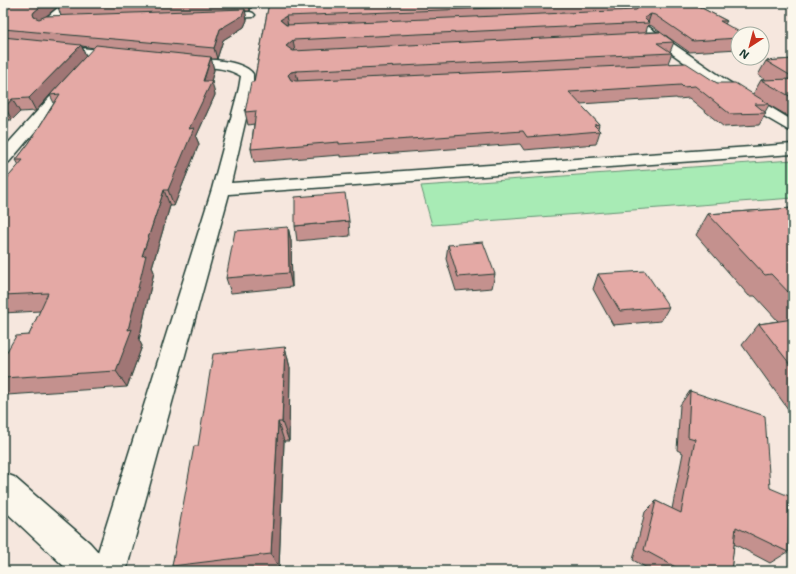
<svg xmlns="http://www.w3.org/2000/svg" width="796" height="574" font-family="'Shantell Sans',sans-serif">
<rect width="100%" height="100%" fill="#f6e7de"/>
<filter id="ink" filterUnits="userSpaceOnUse"><feTurbulence type="fractalNoise" baseFrequency=".025" numOctaves="2"/><feDisplacementMap in="SourceGraphic" scale="8" xChannelSelector="R" yChannelSelector="G"/><feConvolveMatrix kernelMatrix="1 2 1 2 8 2 1 2 1" color-interpolation-filters="sRGB"/></filter>
<g filter="url(#ink)">
<!-- green -->
<path fill="#a8ebb5" stroke="#649474" d="M793,160V198L432,225L421,186Z"/>
<g fill="none" stroke-linecap="round" stroke-linejoin="round">
<defs>
<path id="street" d="M64,3H75L35,37H27L26,35L27,33Z
M601,3H613L621,8L726,80L793,121V131L788,130L764,116L697,72L661,73L659,70L661,67L688,65Z
M250,12L253,13L255,15L253,17L216,19L211,16L216,13Z
M3,40L119,52L123,53L125,55L123,57L119,58L3,46Z
M183,57C200,59 243,59 253,74V88L231,183L793,144V154L229,194L126,571H69L3,509V473L14,477L90,543L98,552L212,189L239,88L241,76C221,64 200,69 179,64L177,61L179,58Z
M73,75L77,76L79,79L77,82L9,162L3,164V149L69,76Z"/>
</defs>
<!-- street casing -->
<use href="#street" stroke="#1f3d34" stroke-width="3"/>
<!-- street -->
<use href="#street" fill="#fbf7ec" fill-rule="evenodd"/>
</g>
<!-- wall -->
<path fill="#c4918e" stroke="#1f3d34" fill-rule="evenodd" d="M3,3L46,16H61L58,7L62,3H253L250,11H245L247,20L244,27L223,40L217,59H211L214,70L211,81L215,95L196,137L199,144L174,206H170L152,267L154,272L139,340L142,346L127,387L7,395L3,391V358L29,335L40,311L3,313V183L19,165L16,160L29,143L54,103L50,95L36,111L20,112L12,120H9L3,127ZM82,46L94,48L86,56Z
M269,3H692L727,21L725,24L738,34V49L689,52L665,35L674,42L670,52L672,53L668,63L717,83L753,94L761,80H766L758,75L766,61L793,59V116H788L769,105L765,112L766,113L759,125L724,127L689,98L678,99L676,98L580,104L599,124L598,129L600,131L596,144L524,150L520,144L340,157V155L254,162L251,149L254,124L248,125L245,112L254,82ZM648,25L652,26L660,32H646Z
M793,208V416L742,345L759,324L778,321L755,296H749L696,235L708,214Z
M349,221L350,236L297,241L295,226Z
M288,227L291,241L292,287L231,293L226,278Z
M448,245L495,274L492,288L456,291L446,259Z
M598,274L669,307L661,321L613,325L593,289Z
M285,347L290,368L289,441H284L279,568L255,571H177L172,566L198,446Z
M690,391L770,488L788,552L770,563L734,544L731,571H652L633,560L645,512L656,501L672,509L683,453L677,450L680,405Z"/>
<!-- shaded-wall -->
<path fill="#a07674" stroke="#1f3d34" d="M45,3H62L39,22L34,17L33,14L34,12Z
M249,3H253L250,11Z
M270,3H277L278,6Z
M245,9L247,20L244,27L223,40L217,59L214,48L220,29Z
M651,14L648,23L644,18Z
M286,16L288,26L280,20Z
M293,40L295,52L288,57L286,46Z
M81,45L86,56L50,95L36,111L29,98Z
M211,57L214,70L210,85L212,81L215,95L196,137L199,144L174,206L168,190L189,129Z
M296,71L298,82L293,84L288,75L291,72Z
M12,99L20,112L12,120L5,107Z
M3,111L9,120L3,127Z
M164,190L170,206L152,267L154,272L139,340L142,346L127,387L116,371L128,330L142,256Z
M288,227L291,241L292,287L289,273Z
M285,347L290,368L289,441L282,422Z
M278,422L284,441L279,568L271,554Z"/>
<!-- building -->
<path fill="#e4a9a5" stroke="#1f3d34" d="M3,3H45L34,12L33,14L34,17L39,19L46,16L245,9L242,16L220,29L214,48L3,29Z
M62,3H184L58,7Z
M269,3H272L276,6L345,3H623L286,16L280,20L286,25L636,10L640,7L634,3H692L727,21H720L743,34H738V38L693,41L655,15L651,14L644,18L649,23L293,40L286,46L293,51L660,32L674,42L657,43L672,53L296,71L291,72L288,75L291,80L296,81L686,63L717,83H735L769,104H755L766,113L730,114L695,86L683,87L681,85L569,92L599,124L594,125L600,131L527,137L523,131L339,144V142L251,149L256,111L245,112L251,82H254Z
M3,37L81,45L29,98L12,99L5,107L3,108Z
M96,45L211,57L203,81H212L189,129L194,128L168,190H164L142,256L146,255L128,330L132,329L116,371L3,378V358L16,336L29,335L48,293L3,295V183L23,160H16L29,143L60,94L50,95Z
M793,59V77L766,61Z
M793,79V98L761,80Z
M345,193L349,221L295,226V197Z
M793,208V297L771,274L765,275L708,214Z
M288,227L289,273L226,278L235,231Z
M483,242L495,274L458,277L448,245Z
M645,271L669,307L620,311L598,274Z
M793,319V368L759,324Z
M285,347L282,422H278L271,554L172,566L194,446H198L213,354Z
M690,391L765,416L770,488L789,496L788,552L736,527L731,571H683L644,550L656,501L681,513L695,439L688,437Z"/>
</g>
<!-- margin -->
<rect width="796" height="574" fill="none" stroke="#fbf7ec" stroke-width="16"/>
<rect x="8" y="8" width="780" height="558" fill="none" stroke="#1f3d34" stroke-width="1.5" filter="url(#ink)"/>
<!-- north arrow -->
<g transform="translate(750 46) rotate(216)"><circle r="19" fill="#fbf7ec" stroke="#a3ada2"/>
<path d="M0-3L7 15L0 10L-7 15Z" fill="#c8321e"/>
<text y="-6" font-size="11" font-weight="bold" text-anchor="middle" fill="#1f3d34">N</text>
</g>
</svg>
